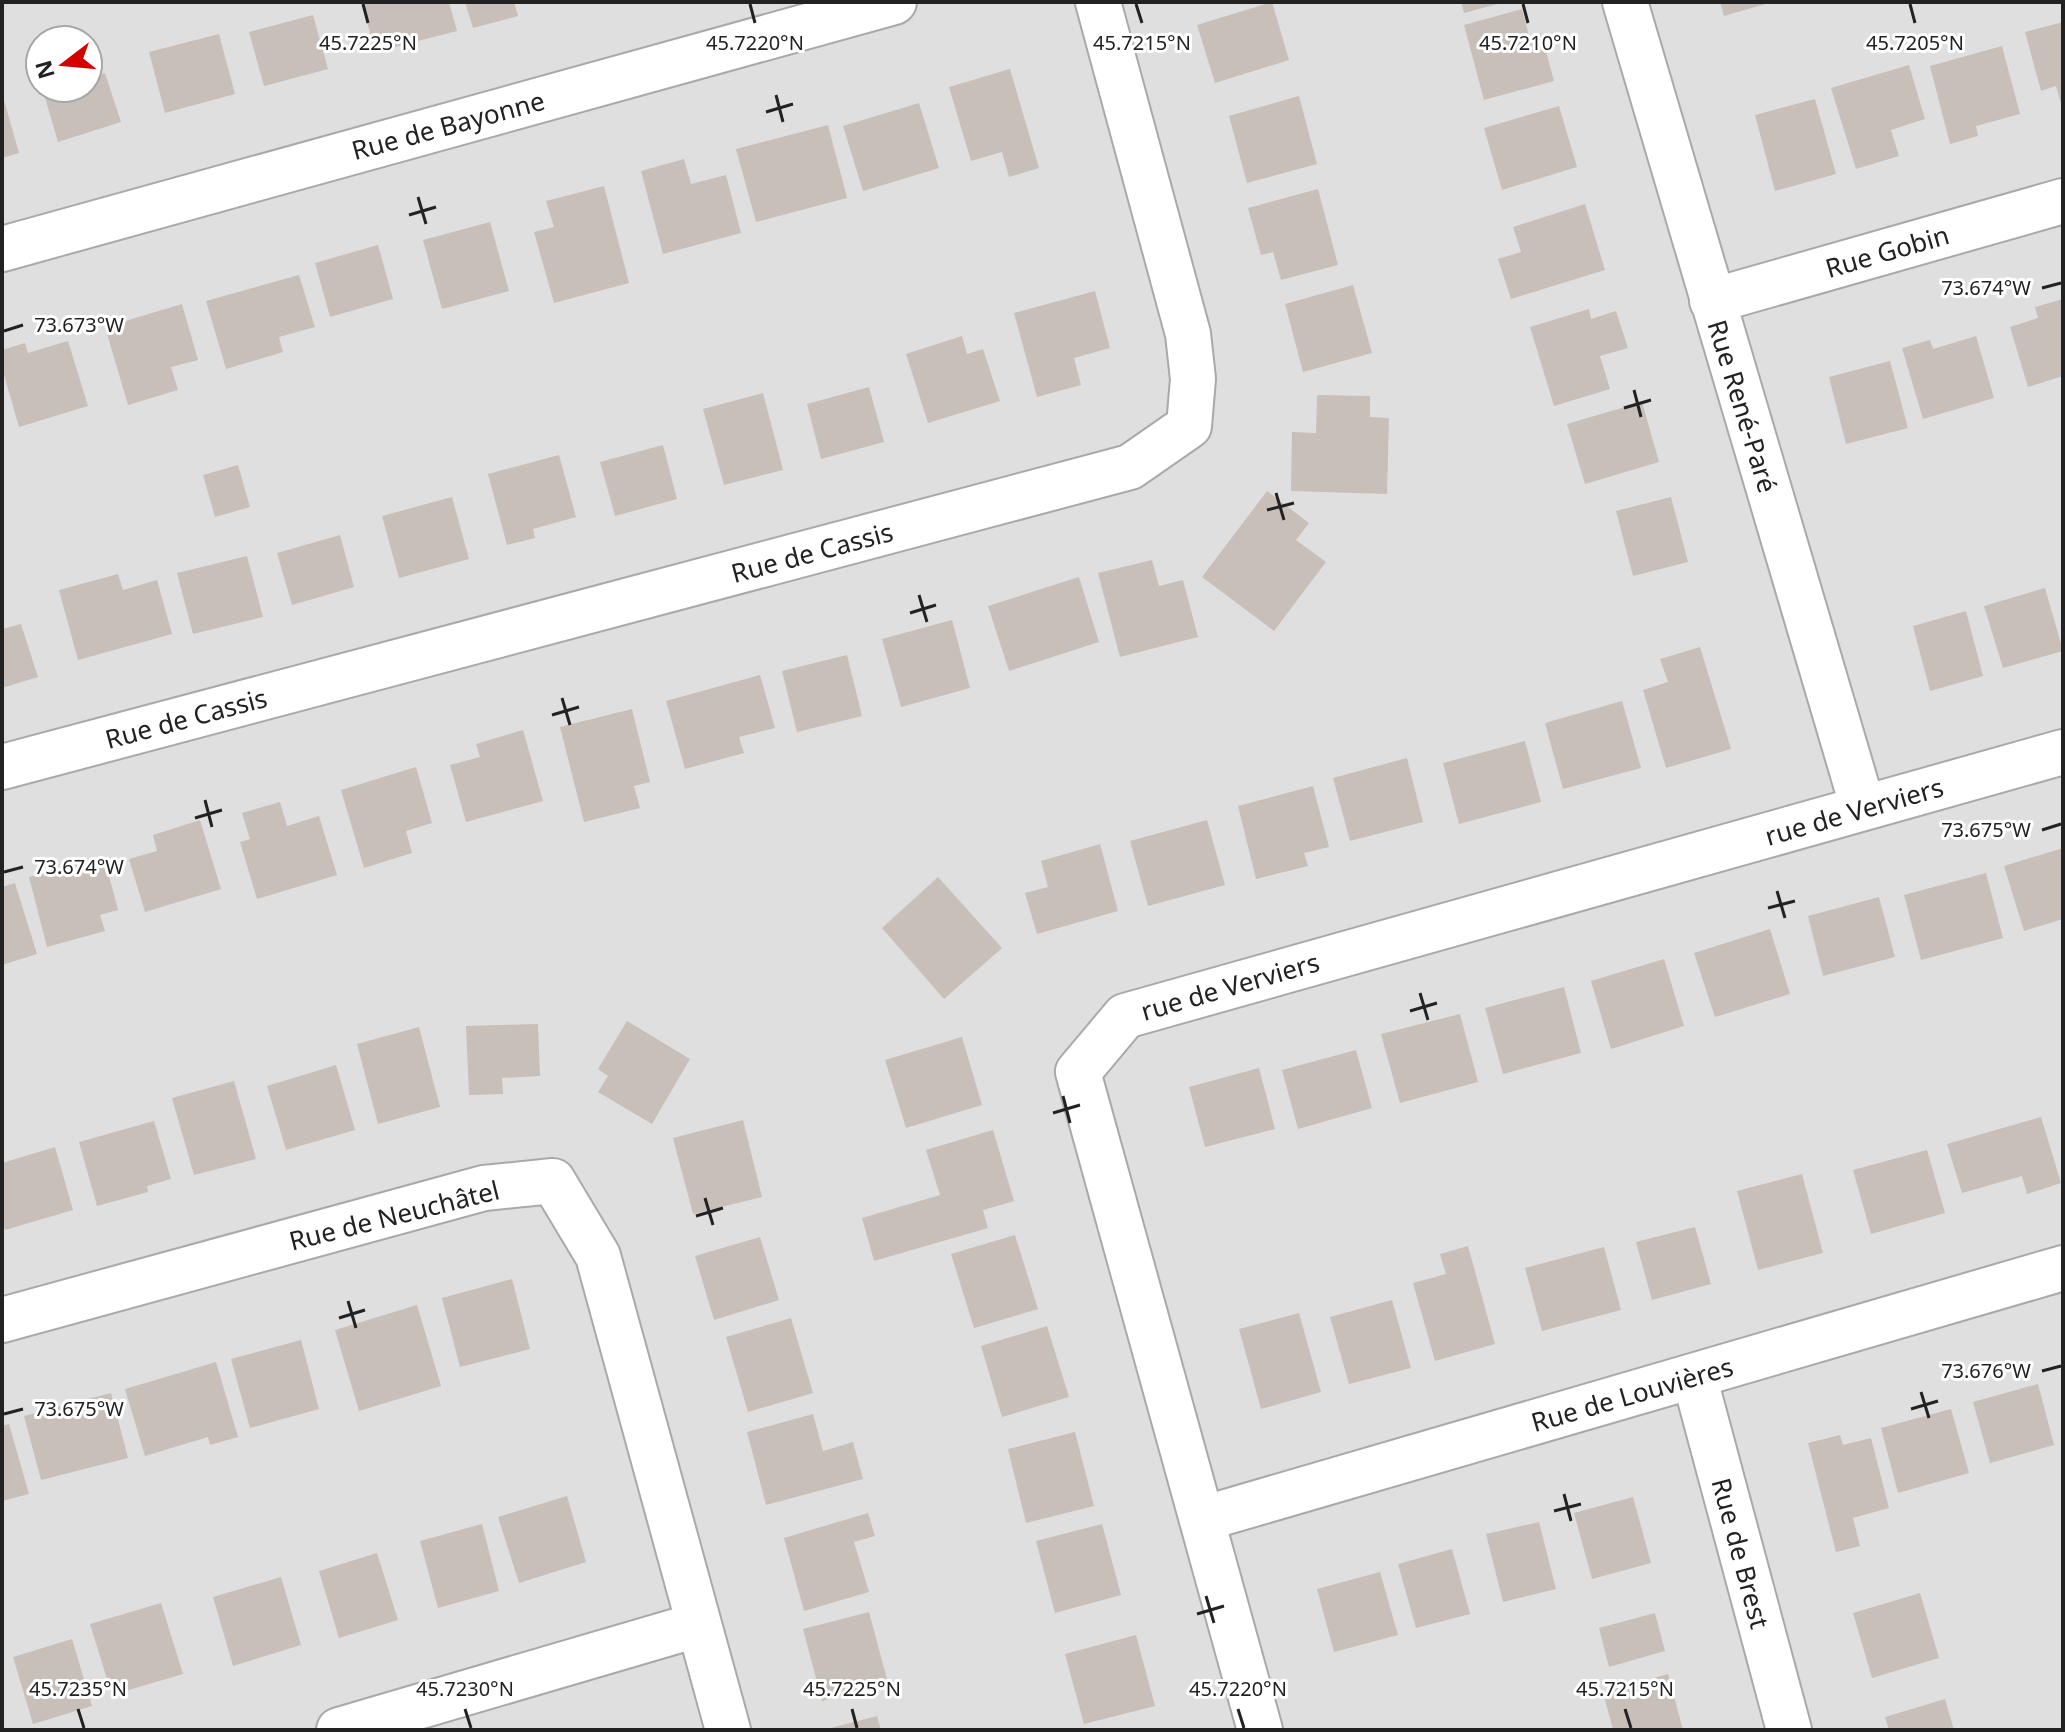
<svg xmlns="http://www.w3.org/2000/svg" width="2065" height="1732" font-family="'Noto Sans',sans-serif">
<rect width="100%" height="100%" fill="#f2efe9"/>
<!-- residential -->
<path fill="#e0dfdf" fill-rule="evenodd" d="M2,2H2063V1730H2ZM40,40H88V88H40Z"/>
<!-- building -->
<path fill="#c7bfb8" d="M362,2H449L457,31L375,52Z
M465,2H514L518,16L473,28Z
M1272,2L1289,60L1215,83L1197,25Z
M1461,2H1501V3L1464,13Z
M1720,2H1769V3L1724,16Z
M1522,9L1529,36L1541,33L1554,81L1484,100L1464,25Z
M313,15L328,69L264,86L249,32Z
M2063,22V107H2062L2056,86L2041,91L2025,32Z
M219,34L235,94L165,113L149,52Z
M2002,46L2020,114L1976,126L1978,136L1950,144L1930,66Z
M1909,65L1925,119L1891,130L1899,156L1856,169L1831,88Z
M1010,69L1039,168L1009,177L1002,152L971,161L949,87Z
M105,73L121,122L58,142L43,91L54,88H88V78Z
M2,93L19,153L2,158Z
M1299,96L1317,164L1247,183L1229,116Z
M1815,99L1836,174L1775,191L1755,115Z
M919,103L939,168L863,191L843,126Z
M1559,106L1577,167L1502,190L1484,128Z
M828,125L847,198L756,222L736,149Z
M684,159L691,184L726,175L741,233L663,254L641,171Z
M604,186L629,283L554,303L534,232L554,227L546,201Z
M1318,189L1338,265L1281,280L1273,252L1261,255L1248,208Z
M1585,204L1605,270L1511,299L1498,259L1521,252L1513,227Z
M490,222L509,291L442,309L423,240Z
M378,245L393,299L330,317L315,263Z
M299,275L315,327L279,337L283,352L226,369L206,301Z
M1353,285L1372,353L1303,372L1285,304Z
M1095,291L1110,348L1074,358L1081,385L1037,397L1014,313Z
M2063,299V376L2028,387L2010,327L2038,318L2035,307Z
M182,304L198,360L171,367L178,390L128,405L105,327Z
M1589,309L1591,319L1616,311L1628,348L1600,356L1610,389L1554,406L1530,327Z
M962,336L967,354L983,349L1000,401L928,423L906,354Z
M1976,336L1994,398L1923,419L1902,348L1930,340L1933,349Z
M68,341L88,406L19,427L2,368V350L25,343L28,353Z
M1890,361L1908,428L1846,444L1829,377Z
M869,387L884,442L821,459L807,404Z
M763,393L783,470L724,485L703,409Z
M1317,395L1370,396V417L1389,418L1387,494L1291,491L1292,432L1316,433Z
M1642,402L1659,462L1585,484L1567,424Z
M663,445L677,499L615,516L600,462Z
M559,455L576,517L533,529L535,538L507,545L488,474Z
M238,465L250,507L215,517L203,475Z
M1267,491L1309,523L1296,540L1326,562L1274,631L1202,577Z
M452,497L469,559L399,578L382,516Z
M1671,497L1688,562L1633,576L1616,511Z
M340,535L354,587L292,605L277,553Z
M247,556L263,617L193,634L177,573Z
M1152,560L1159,586L1183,580L1198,637L1120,657L1098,573Z
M118,574L123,590L157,580L172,634L78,660L59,590Z
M1079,577L1099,642L1009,671L988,606Z
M2045,588L2063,651L2003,668L1984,606Z
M1966,611L1983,676L1930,691L1913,626Z
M952,620L970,688L901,707L882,639Z
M21,624L38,677L2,688V629Z
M1700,647L1731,749L1666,768L1643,690L1668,682L1660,659Z
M847,655L862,716L797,732L782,671Z
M760,675L775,728L739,737L744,753L685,769L666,701Z
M1622,701L1641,768L1563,789L1545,723Z
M632,709L650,782L634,786L640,808L584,822L560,727Z
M523,730L543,801L466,822L450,765L480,757L476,744Z
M1525,741L1541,802L1459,824L1443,763Z
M1407,758L1423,822L1350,841L1333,778Z
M416,767L432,823L406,831L412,853L364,868L341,790Z
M1313,786L1329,847L1304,853L1308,866L1256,879L1238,806Z
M280,802L287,826L319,816L337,875L257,899L240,842L250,839L242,813Z
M200,820L221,889L145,912L129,859L157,851L153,835Z
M1207,820L1225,885L1148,906L1130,841Z
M1100,844L1118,911L1037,934L1025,893L1048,887L1041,861Z
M2063,848V919L2024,931L2004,866Z
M104,857L118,910L100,915L105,931L47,947L29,877Z
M1986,873L2003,938L1921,960L1904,895Z
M938,877L1002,948L944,999L882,928Z
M15,883L37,954L2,965V887Z
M1879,897L1895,957L1823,976L1808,916Z
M1770,929L1790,994L1715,1017L1694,953Z
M1664,959L1684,1026L1611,1049L1591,981Z
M1564,987L1581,1053L1503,1074L1485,1008Z
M1460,1014L1478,1082L1400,1103L1381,1034Z
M627,1021L690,1059L652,1124L598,1092L608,1076L598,1069Z
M538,1024L540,1076L502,1078L503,1094L469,1095L466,1026Z
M419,1027L440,1107L378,1124L357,1044Z
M962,1037L982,1105L906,1128L885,1060Z
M1356,1050L1372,1108L1298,1129L1282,1070Z
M336,1065L355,1130L286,1150L267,1086Z
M1259,1068L1275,1129L1205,1147L1189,1087Z
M234,1081L256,1159L194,1175L172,1098Z
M2041,1117L2061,1183L2027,1194L2022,1176L1962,1193L1947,1144Z
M743,1120L762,1197L693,1214L673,1138Z
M154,1121L171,1179L147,1186L148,1192L97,1206L79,1142Z
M993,1130L1014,1201L983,1210L988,1228L874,1261L862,1218L940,1195L926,1150Z
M55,1147L73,1210L5,1230L2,1219V1163Z
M1927,1150L1945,1213L1871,1234L1853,1170Z
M1802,1174L1823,1253L1758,1270L1737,1191Z
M1695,1227L1711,1284L1652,1300L1636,1242Z
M1015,1235L1038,1309L974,1328L951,1254Z
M760,1237L779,1300L714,1320L695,1256Z
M1468,1246L1495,1344L1435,1361L1413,1283L1446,1274L1440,1254Z
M1604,1247L1621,1310L1542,1331L1525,1268Z
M512,1279L530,1349L460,1367L442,1298Z
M1392,1300L1411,1368L1349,1384L1330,1317Z
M417,1305L441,1386L359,1411L335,1330Z
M1299,1313L1321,1392L1261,1409L1239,1329Z
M791,1318L813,1393L748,1412L726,1337Z
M1047,1326L1069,1397L1002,1417L981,1346Z
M301,1340L319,1409L250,1428L231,1359Z
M216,1362L238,1437L210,1445L208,1437L145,1456L125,1389Z
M2038,1384L2054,1445L1990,1463L1973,1402Z
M111,1393L128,1458L41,1480L24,1416Z
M1951,1409L1969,1473L1898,1493L1881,1428Z
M813,1414L823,1451L853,1442L863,1479L766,1505L747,1432Z
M9,1424L29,1494L2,1501V1426Z
M1075,1432L1094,1506L1026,1523L1008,1449Z
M1840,1435L1843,1445L1871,1438L1889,1508L1853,1518L1860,1546L1836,1552L1808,1443Z
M567,1496L586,1562L519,1583L498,1517Z
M1633,1497L1651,1563L1592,1579L1574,1513Z
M868,1513L875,1536L854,1542L869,1592L804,1611L784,1538Z
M1539,1522L1556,1589L1503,1602L1486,1534Z
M482,1524L499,1591L438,1608L420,1541Z
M1102,1524L1121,1595L1055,1613L1036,1541Z
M1452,1549L1470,1614L1416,1628L1398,1564Z
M377,1553L398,1620L339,1638L319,1571Z
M1380,1572L1398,1635L1334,1652L1317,1589Z
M281,1577L301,1645L233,1666L213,1597Z
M1920,1593L1939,1658L1872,1678L1853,1613Z
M161,1603L183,1674L112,1695L90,1624Z
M869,1612L888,1683L822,1701L803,1629Z
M1655,1613L1665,1651L1609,1667L1599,1628Z
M1136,1635L1155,1706L1084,1724L1065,1654Z
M72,1639L92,1706L33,1724L13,1657Z
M1668,1674L1683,1730H1613L1603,1692Z
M1945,1699L1954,1730H1889L1885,1717Z
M877,1716L881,1730H828L827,1729Z"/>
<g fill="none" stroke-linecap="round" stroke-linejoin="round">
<defs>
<path id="minor" d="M1625,2L1863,808
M2,249L894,2
M1712,301L2063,201
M2,767L1130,467L1189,426L1193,379L1188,334L1098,2
M2,1320L484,1188L553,1181L598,1256L728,1730
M1694,1376L1789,1730
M1202,1519L2063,1268
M339,1730L697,1625
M1260,1730L1078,1072L1125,1016L2063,752"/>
</defs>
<!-- minor casing -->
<use href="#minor" stroke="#a9a9a9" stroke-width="48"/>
<!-- minor -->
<use href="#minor" stroke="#fff" stroke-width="44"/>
</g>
<!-- ticks -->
<path fill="none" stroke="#222" stroke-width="3" d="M363,4L368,23M750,4L755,23M1136,4L1142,23M1523,4L1528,23M1910,4L1915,23M776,95L783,122M766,112L793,104M418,197L426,224M409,215L436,207M2042,288L2061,283M4,331L23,325M1634,390L1641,417M1624,408L1651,400M1276,493L1284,520M1267,510L1294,503M919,595L927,622M910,613L936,605M562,698L570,725M552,715L579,707M205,800L212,827M195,818L222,810M2042,830L2061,824M4,872L23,867M1777,891L1785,918M1768,908L1795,901M1420,993L1428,1020M1410,1011L1437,1003M1063,1096L1070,1123M1053,1113L1080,1105M705,1198L713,1225M696,1216L723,1208M348,1301L356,1328M339,1318L365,1310M2042,1371L2061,1366M1921,1392L1929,1418M1911,1409L1938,1401M4,1414L23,1409M1564,1494L1571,1521M1554,1511L1581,1504M1206,1596L1214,1623M1197,1614L1224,1606M78,1709L84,1728M465,1709L471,1728M852,1709L857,1728M1238,1709L1244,1728M1625,1709L1631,1728"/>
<g text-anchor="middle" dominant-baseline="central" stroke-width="6" stroke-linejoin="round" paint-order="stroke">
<!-- street labels -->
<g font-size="26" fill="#222" stroke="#fff">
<text transform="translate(448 125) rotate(-15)">Rue de Bayonne</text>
<text transform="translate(1887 251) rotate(-16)">Rue Gobin</text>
<text transform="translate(1743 406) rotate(73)">Rue René-Paré</text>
<text transform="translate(812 552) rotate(-15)">Rue de Cassis</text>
<text transform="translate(186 718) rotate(-15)">Rue de Cassis</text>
<text transform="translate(1854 811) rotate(-16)">rue de Verviers</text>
<text transform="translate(1230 986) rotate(-16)">rue de Verviers</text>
<text transform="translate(394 1215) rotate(-14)">Rue de Neuchâtel</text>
<text transform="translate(1632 1394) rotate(-16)">Rue de Louvières</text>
<text transform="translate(1741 1553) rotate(75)">Rue de Brest</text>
</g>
</g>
<g font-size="20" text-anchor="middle" fill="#222" stroke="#fff" stroke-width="6" stroke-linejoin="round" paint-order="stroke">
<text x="368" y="50">45.7225°N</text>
<text x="755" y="50">45.7220°N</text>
<text x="1142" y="50">45.7215°N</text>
<text x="1528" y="50">45.7210°N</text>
<text x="1915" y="50">45.7205°N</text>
<text x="1986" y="295">73.674°W</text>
<text x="79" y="332">73.673°W</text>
<text x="1986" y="837">73.675°W</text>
<text x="79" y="874">73.674°W</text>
<text x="1986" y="1378">73.676°W</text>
<text x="79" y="1416">73.675°W</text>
<text x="78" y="1696">45.7235°N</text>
<text x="465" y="1696">45.7230°N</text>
<text x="852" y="1696">45.7225°N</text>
<text x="1238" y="1696">45.7220°N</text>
<text x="1625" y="1696">45.7215°N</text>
</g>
<!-- border -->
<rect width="2065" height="1732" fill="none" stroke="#222222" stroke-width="8"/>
<!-- north arrow -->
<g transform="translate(64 64) rotate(254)"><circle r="38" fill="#ffffff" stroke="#a7a7a7" stroke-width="2"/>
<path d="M0-6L14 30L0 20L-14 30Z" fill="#d40000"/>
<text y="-12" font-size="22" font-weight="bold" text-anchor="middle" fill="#222222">N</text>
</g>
</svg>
